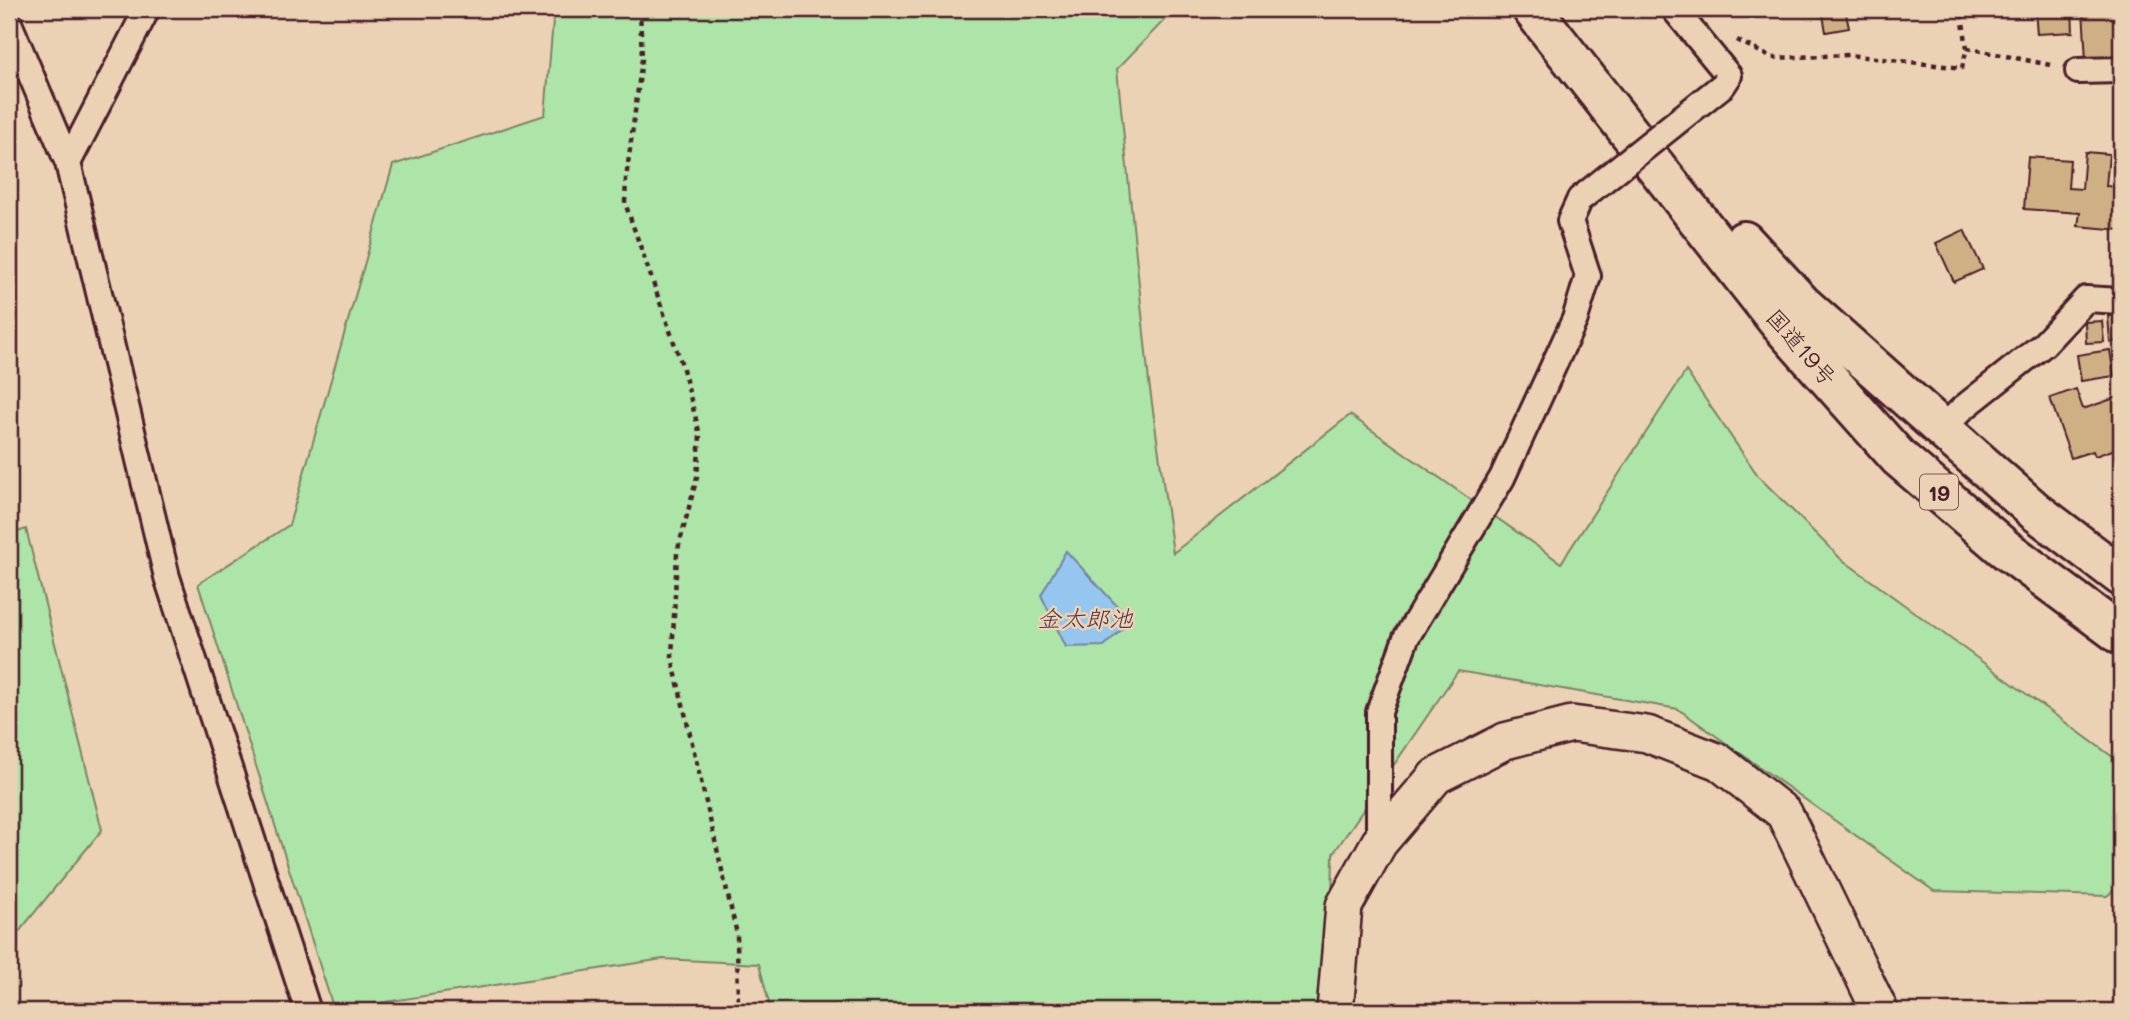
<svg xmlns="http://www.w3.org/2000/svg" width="2130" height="1020" font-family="Mali,'Klee One',sans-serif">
<rect width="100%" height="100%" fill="#ecd2b4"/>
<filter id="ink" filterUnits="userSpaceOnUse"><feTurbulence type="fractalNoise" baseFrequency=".0143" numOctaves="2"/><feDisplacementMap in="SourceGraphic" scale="14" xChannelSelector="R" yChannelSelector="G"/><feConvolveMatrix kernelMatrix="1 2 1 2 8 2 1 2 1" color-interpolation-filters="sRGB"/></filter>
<g filter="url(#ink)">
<!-- green -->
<path fill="#ade4a7" stroke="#7c8269" stroke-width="2" d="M554,9H1175L1117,69L1149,382L1173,553L1350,415L1561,563L1686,371L1759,477L1840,558L2121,763V884L2107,896L1934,891L1678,709L1458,671L1333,854L1330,1011H771L759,964L663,959L334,1010L198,584L289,525L393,165L545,115Z
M26,529L102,830L9,944V535Z"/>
<!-- water -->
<path fill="#94c6f0" stroke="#7683a1" stroke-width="2" d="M1066,551L1131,621L1104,646L1066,647L1041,595Z"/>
<!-- building -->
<path fill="#cfb085" stroke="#4a1f2b" stroke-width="2" d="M1822,9H1845L1849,28L1826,32Z
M2035,9H2072L2073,32L2037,34Z
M2083,9H2121V60L2086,61Z
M2115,108H2121V130L2117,131Z
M2118,147H2121V173H2118Z
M2085,152L2109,154L2106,186L2121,187V230L2078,226L2080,213L2024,209L2028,157L2070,160L2068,188L2082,189Z
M1964,230L1983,269L1954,282L1936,243Z
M2121,315V341L2110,342L2108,316Z
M2102,321L2104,342L2086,343L2085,322Z
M2110,350L2114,376L2081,381L2077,355Z
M2076,389L2083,409L2121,396V447L2095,456L2093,451L2071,458L2050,398Z"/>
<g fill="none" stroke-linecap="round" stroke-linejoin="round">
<defs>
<path id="street" d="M1674,9L1729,76L1723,85
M9,23L68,163L167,577L308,1011
M2078,71L2121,70
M68,163L147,9
M1942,429L1962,409L2044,344L2086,299L2121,301
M1379,843V712L1406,638L1502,478L1575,319L1588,276L1570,221L1580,199"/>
<path id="secondary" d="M1335,1011L1344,906L1379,843L1436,776L1505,741L1572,724L1647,734L1719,762L1784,813L1880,1011"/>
<path id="highway" d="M1532,9L1779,323L1898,457L2004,548L2121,635
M1744,241L1802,304L1942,429L2035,511L2121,576"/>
</defs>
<!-- street casing -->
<use href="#street" stroke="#4a1f2b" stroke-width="30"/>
<!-- secondary casing -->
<use href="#secondary" stroke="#4a1f2b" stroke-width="40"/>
<!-- highway casing -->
<use href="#highway" stroke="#4a1f2b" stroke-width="44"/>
<!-- path -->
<path stroke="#4a1f2b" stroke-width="4.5" stroke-dasharray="5 5" stroke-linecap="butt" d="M640,9L642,59L626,179L625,203L682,365L700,435L697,477L677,553L672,658L737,934L738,1011
M1737,40L1772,58L1848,55L1962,68L1967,48L1961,9
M1967,48L2050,65"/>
<!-- street -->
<use href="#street" stroke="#ecd2b4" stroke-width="24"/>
<!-- secondary -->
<use href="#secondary" stroke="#ecd2b4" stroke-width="35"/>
<!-- highway -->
<use href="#highway" stroke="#ecd2b4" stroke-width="38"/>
<defs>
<path id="street-bridge" d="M1580,199L1723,85"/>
</defs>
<!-- street-bridge casing -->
<use href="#street-bridge" stroke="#4a1f2b" stroke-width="30" stroke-linecap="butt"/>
<!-- street-bridge -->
<use href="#street-bridge" stroke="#ecd2b4" stroke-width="24"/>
</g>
</g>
<g text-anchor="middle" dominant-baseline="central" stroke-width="5" stroke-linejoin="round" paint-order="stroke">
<!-- shield labels -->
<rect fill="#ecd2b4" stroke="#7b5554" stroke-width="2" x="1920" y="474.5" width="38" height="35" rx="5"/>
<g font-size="21" font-weight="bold" fill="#4a1f2b">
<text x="1939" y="492">19</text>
</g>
<!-- street labels -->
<g font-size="23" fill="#4a1f2b" stroke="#ecd2b4">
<text transform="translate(1802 347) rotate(49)">国道19号</text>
</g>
<!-- water labels -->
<g font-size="24" font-style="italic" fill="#553849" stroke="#ecd2b4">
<text x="1085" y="617">金太郎池</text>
</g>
</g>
<!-- margin -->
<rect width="2130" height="1020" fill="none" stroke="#ecd2b4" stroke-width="35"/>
<rect x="18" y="18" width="2095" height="985" fill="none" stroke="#4a1f2b" stroke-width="2.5" filter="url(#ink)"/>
</svg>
